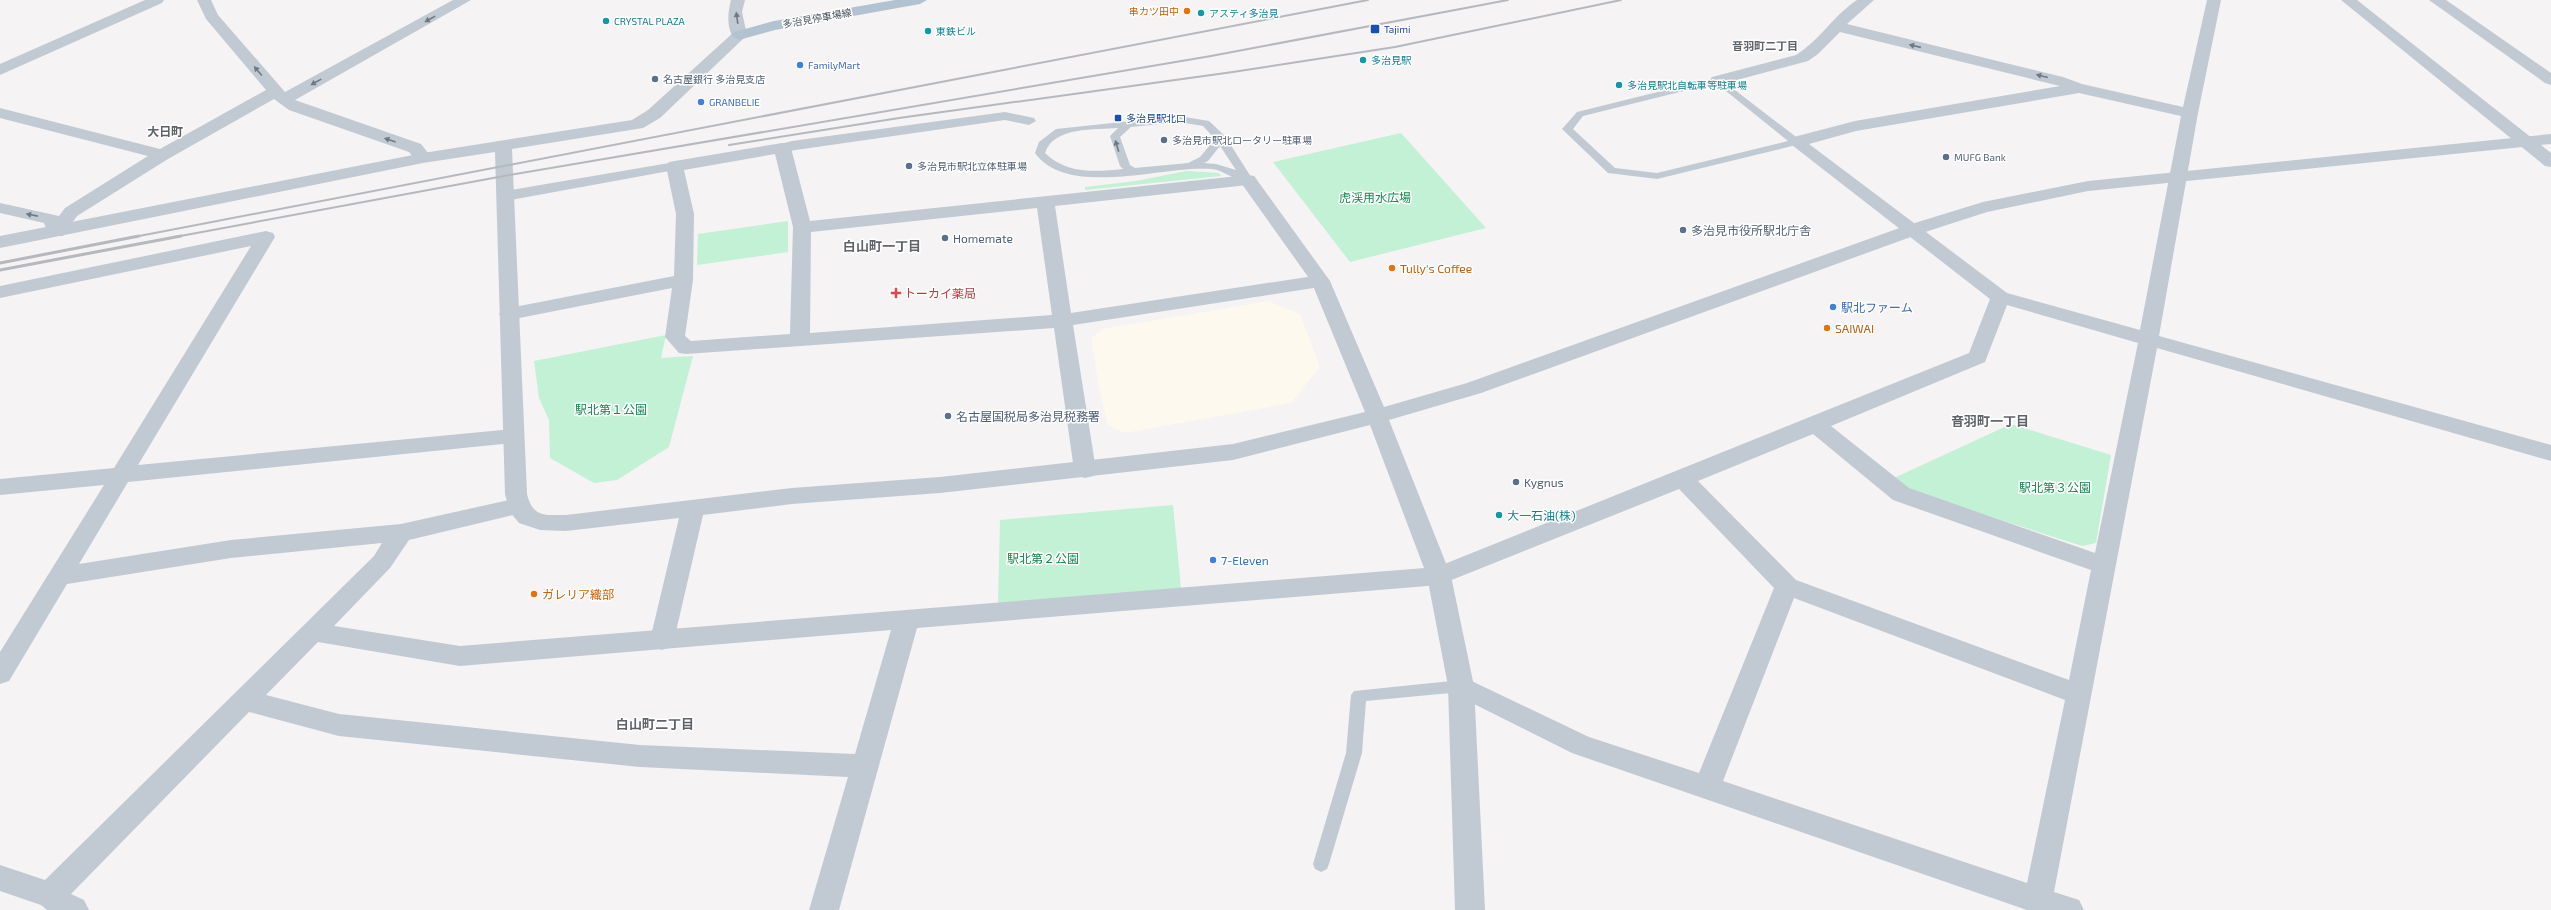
<svg xmlns="http://www.w3.org/2000/svg" width="2551" height="910" font-family="'Exo 2','Noto Sans JP',sans-serif">
<rect width="100%" height="100%" fill="#f5f3f3"/>
<!-- commercial -->
<path fill="#fdf9ef" d="M1268,301L1300,314L1320,367L1291,403L1125,433L1108,425L1099,388L1091,338L1103,329Z"/>
<!-- green -->
<path fill="#c3f1d5" d="M1401,133L1486,228L1350,262L1273,162Z
M1186,171L1219,173L1221,176L1085,190V187L1136,181Z
M788,221V252L697,265L698,234Z
M666,335L661,358L693,356L669,447L617,480L594,483L550,458L549,420L539,398L534,361Z
M2011,424L2111,455L2096,543L2082,546L1908,490L1894,478Z
M1173,505L1181,588L998,604L1000,520Z"/>
<g fill="none" stroke-linecap="round" stroke-linejoin="round">
<!-- service -->
<path fill="#c1cad2" fill-rule="evenodd" d="M1718,77L1800,140V144L1657,179L1608,173L1562,129L1577,112ZM1716,83L1788,141L1657,173L1615,168L1573,129L1583,116Z
M1179,116L1209,121L1225,136L1253,180L1252,182C1241,185 1224,170 1212,169C1163,165 1068,199 1035,153L1039,142L1056,129ZM1179,122L1203,126L1215,139L1200,157L1188,163L1135,168L1130,165L1120,137L1131,127ZM1118,128L1110,136L1120,166L1123,169C1095,172 1066,174 1045,153C1054,126 1095,130 1118,128ZM1220,146L1236,170L1216,164L1204,163L1208,161Z
M1461,680L1466,682L1469,686L1466,690L1461,692L1366,701L1362,753L1329,864L1327,869L1321,872L1315,869L1313,864L1346,753L1351,695L1354,691Z"/>
<!-- pedestrian -->
<path fill="#c1cad2" fill-rule="evenodd" d="M1005,112L1034,118L1036,121L1029,125L1005,120L782,152L775,148L777,145L792,141Z
M675,162L682,166L680,169L505,201L497,196L505,191Z"/>
<!-- minor -->
<path fill="#c1cad2" fill-rule="evenodd" d="M145,0H164L162,3L0,75V64Z
M197,0H211L218,15L285,92L453,0H471L295,100L421,144L432,158L429,162H417L409,152L289,110L274,99L168,159L77,216L63,236H49L44,223L0,213V203L59,216L65,208L148,156L0,118V108L160,149L266,90L206,19Z
M731,0H745L742,12L747,35L744,38H734C726,28 728,11 731,0Z
M1857,0H1874L1847,24L2063,77L2082,84L2183,107L2207,0H2221L2198,113L2159,336L2551,445V461L2157,348L2054,892L2079,900L2084,910H2027L1572,753L1452,693L1448,686L1452,679L1461,676L1589,737L1699,773L1774,588L1679,489L1439,585L917,628L839,910H809L848,777L640,767L339,736L249,712L71,894L84,900L89,910H47L41,905L0,891V865L45,880L374,556L382,543L231,558L67,584L9,681L0,684V652L104,485L0,495V479L114,468L251,246L0,298V286L266,231L273,233L275,237L138,465L513,429L521,431L524,436L521,441L513,443L128,482L79,564L231,540L401,524L518,498L526,500L529,506L526,512L409,540L390,568L334,626L460,646L1437,567L1969,353L1990,299L1788,142L1790,138L1855,121L2060,86L1840,32L1818,54L1808,61L1718,85L1710,80L1712,77L1796,55C1821,39 1833,16 1857,0ZM2079,93L2181,116L2140,330L2007,293L1809,144L1856,131ZM2007,305L2138,343L2095,553L1909,488L1831,426L1985,362ZM1813,434L1893,500L2091,570L2069,680L1796,580L1698,481ZM1794,598L2065,700L2027,883L1723,781ZM891,630L855,754L640,745L339,714L266,695L318,642L460,666Z
M2341,0H2357L2551,153V167L2545,166Z
M2429,0H2446L2551,73V85L2545,83Z
M782,143L788,144L791,148L810,221L1248,175L1254,176L1257,180L1254,184L1248,185L1055,206L1071,313L1320,275L1327,277L1330,281L1327,285L1320,287L1073,325L1096,470L1093,476L1085,478L1077,476L1074,470L1054,328L686,354L679,353L665,337L672,288L509,320L502,318L499,314L502,310L509,308L674,276L676,214L666,166L669,162ZM775,154L793,227L790,334L691,341L685,336L693,280L694,214L684,170ZM1037,208L1052,315L810,333L811,232Z"/>
<!-- tertiary -->
<path fill="#c1cad2" fill-rule="evenodd" d="M739,30L744,32L747,35L744,38L660,118L643,128L512,149L527,494C533,518 545,515 566,515L792,488L940,477L1233,444L1365,412L1311,281L1239,180L1242,176H1254L1330,281L1384,407L1467,383L1905,226L1983,202L2088,181L2551,134V144L2088,191L1987,212L1919,234L1481,393L1389,420L1451,576L1474,686L1485,910H1455L1448,686L1427,576L1370,425L1233,460L940,493L792,504L703,515L674,640L671,647L662,650L653,647L650,640L679,518L566,531L540,530L519,523L510,512L505,494L495,152L423,163L0,248V236L423,153L632,120L648,110L734,32Z"/>
<!-- primary -->
<path fill="#b3c2d1" fill-rule="evenodd" d="M895,0H927L920,4L775,30L739,40L731,35L734,32L774,21Z"/>
<!-- rail-far1 -->
<path stroke="#b5b8bd" stroke-width="2" d="M729,145L899,118L1233,72L1395,47L1621,0
M134,237L1368,0
M175,237L504,176L1211,56L1508,0"/>
<!-- rail -->
<path stroke="#b5b8bd" stroke-width="3" d="M0,263L139,236
M0,270L181,236"/>
</g>
<!-- one-way arrows -->
<defs><path id="oneway-solid" d="M-6-.8H1V-3.2L6.5 0L1 3.2V.8H-6Z"/></defs>
<g fill="#6e7983">
<use href="#oneway-solid" transform="translate(737 18) rotate(-98)"/>
<use href="#oneway-solid" transform="translate(430 19) rotate(151)"/>
<use href="#oneway-solid" transform="translate(1915 46) rotate(-167)"/>
<use href="#oneway-solid" transform="translate(258 71) rotate(-130)"/>
<use href="#oneway-solid" transform="translate(2042 76) rotate(-166)"/>
<use href="#oneway-solid" transform="translate(316 82) rotate(151)"/>
<use href="#oneway-solid" transform="translate(390 140) rotate(-161)"/>
<use href="#oneway-solid" transform="translate(1117 146) rotate(-107)"/>
<use href="#oneway-solid" transform="translate(32 215) rotate(-169)"/>
</g>
<!-- markers -->
<g fill="#e8710a" stroke="#fff" stroke-width="1.5">
<circle cx="1187" cy="11" r="4"/>
<circle cx="1392" cy="268" r="4"/>
<circle cx="1827" cy="328" r="4"/>
<circle cx="534" cy="594" r="4"/>
</g>
<g fill="#0f9aa8" stroke="#fff" stroke-width="1.5">
<circle cx="1201" cy="13" r="4"/>
<circle cx="606" cy="21" r="4"/>
<circle cx="928" cy="31" r="4"/>
<circle cx="1363" cy="60" r="4"/>
<circle cx="1619" cy="85" r="4"/>
<circle cx="1499" cy="515" r="4"/>
</g>
<g fill="#1a4fb4" stroke="#fff" stroke-width="1.5">
<rect x="1370" y="24" width="10" height="10" rx="2"/>
<rect x="1114" y="114" width="8" height="8" rx="2"/>
</g>
<g fill="#3f7fe0" stroke="#fff" stroke-width="1.5">
<circle cx="800" cy="65" r="4"/>
<circle cx="701" cy="102" r="4"/>
<circle cx="1833" cy="307" r="4"/>
<circle cx="1213" cy="560" r="4"/>
</g>
<g fill="#5c6f8a" stroke="#fff" stroke-width="1.5">
<circle cx="655" cy="79" r="4"/>
<circle cx="1164" cy="140" r="4"/>
<circle cx="1946" cy="157" r="4"/>
<circle cx="909" cy="166" r="4"/>
<circle cx="1683" cy="230" r="4"/>
<circle cx="945" cy="238" r="4"/>
<circle cx="948" cy="416" r="4"/>
<circle cx="1516" cy="482" r="4"/>
</g>
<path fill="#e0444e" stroke="#fff" stroke-width="1.5" d="M894 287h4v4h4v4h-4v4h-4v-4h-4v-4h4z"/>
<g text-anchor="middle" dominant-baseline="central" stroke-width="3" stroke-linejoin="round" paint-order="stroke">
<!-- far-food labels -->
<g font-size="10" fill="#c56008" stroke="#fff" text-anchor="end">
<text x="1179" y="11">串カツ田中</text>
</g>
<!-- far-culture labels -->
<g font-size="10" fill="#0d838f" stroke="#fff" text-anchor="start">
<text x="1209" y="13">アスティ多治見</text>
<text x="614" y="21">CRYSTAL PLAZA</text>
<text x="936" y="31">東鉄ビル</text>
<text x="1371" y="60">多治見駅</text>
<text x="1627" y="85">多治見駅北自転車等駐車場</text>
</g>
<!-- far-street labels -->
<g font-size="10" fill="#4a5661" stroke="#fff">
<text transform="translate(817 18) rotate(-10)">多治見停車場線</text>
</g>
<!-- far-transit labels -->
<g font-size="10" fill="#164399" stroke="#fff" text-anchor="start">
<text x="1384" y="29">Tajimi</text>
<text x="1126" y="118">多治見駅北口</text>
</g>
<!-- far-shop labels -->
<g font-size="10" fill="#366cbe" stroke="#fff" text-anchor="start">
<text x="808" y="65">FamilyMart</text>
<text x="709" y="102">GRANBELIE</text>
</g>
<!-- far-service labels -->
<g font-size="10" fill="#4e5e75" stroke="#fff" text-anchor="start">
<text x="663" y="79">名古屋銀行 多治見支店</text>
<text x="1172" y="140">多治見市駅北ロータリー駐車場</text>
<text x="1954" y="157">MUFG Bank</text>
<text x="917" y="166">多治見市駅北立体駐車場</text>
</g>
<!-- far-neighbourhood labels -->
<g font-size="11" font-weight="bold" fill="#5f6368" stroke="#fff">
<text x="1765" y="45">音羽町二丁目</text>
</g>
<!-- far-quarter labels -->
<g font-size="12" font-weight="bold" fill="#5f6368" stroke="#fff">
<text x="165" y="131">大日町</text>
</g>
<!-- park labels -->
<g font-size="12" fill="#17864f" stroke="#fff">
<text x="1375" y="197">虎渓用水広場</text>
<text x="611" y="409">駅北第１公園</text>
<text x="2055" y="487">駅北第３公園</text>
<text x="1043" y="558">駅北第２公園</text>
</g>
<!-- service labels -->
<g font-size="12" fill="#4e5e75" stroke="#fff" text-anchor="start">
<text x="1691" y="230">多治見市役所駅北庁舎</text>
<text x="953" y="238">Homemate</text>
<text x="956" y="416">名古屋国税局多治見税務署</text>
<text x="1524" y="482">Kygnus</text>
</g>
<!-- food labels -->
<g font-size="12" fill="#c56008" stroke="#fff" text-anchor="start">
<text x="1400" y="268">Tully's Coffee</text>
<text x="1835" y="328">SAIWAI</text>
<text x="542" y="594">ガレリア織部</text>
</g>
<!-- health labels -->
<g font-size="12" fill="#be3a42" stroke="#fff" text-anchor="start">
<text x="904" y="293">トーカイ薬局</text>
</g>
<!-- shop labels -->
<g font-size="12" fill="#366cbe" stroke="#fff" text-anchor="start">
<text x="1841" y="307">駅北ファーム</text>
<text x="1221" y="560">7-Eleven</text>
</g>
<!-- culture labels -->
<g font-size="12" fill="#0d838f" stroke="#fff" text-anchor="start">
<text x="1507" y="515">大一石油(株)</text>
</g>
<!-- neighbourhood labels -->
<g font-size="13" font-weight="bold" fill="#5f6368" stroke="#fff">
<text x="882" y="246">白山町一丁目</text>
<text x="1990" y="421">音羽町一丁目</text>
<text x="655" y="724">白山町二丁目</text>
</g>
</g>
</svg>
